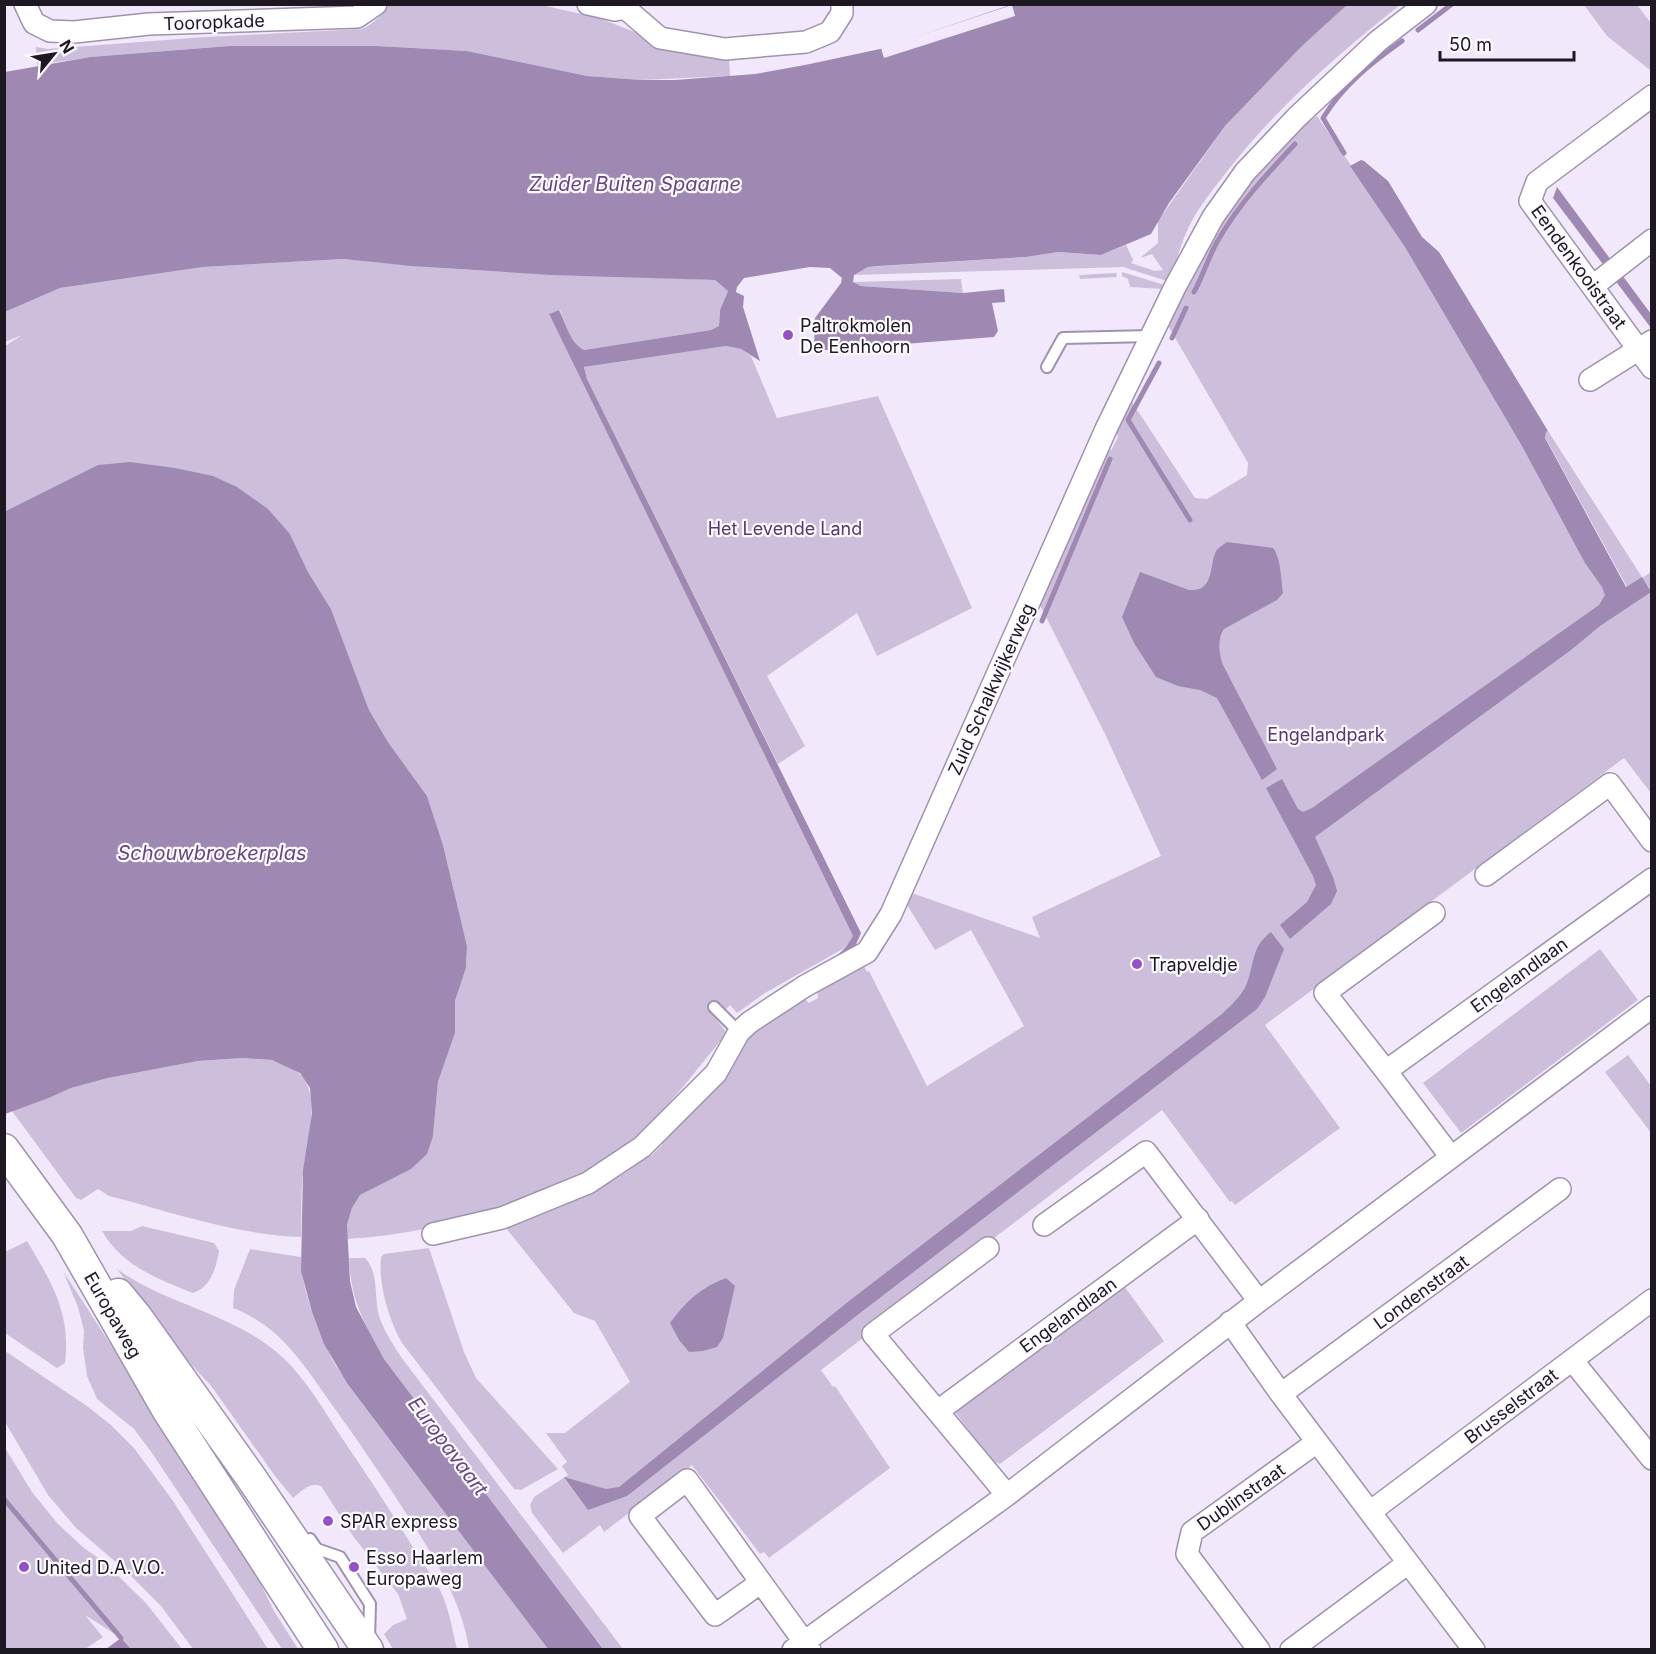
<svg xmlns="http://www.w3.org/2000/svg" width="1656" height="1654" font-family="Inter,sans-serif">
<rect width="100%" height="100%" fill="#f2e8fb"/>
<!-- green -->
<path fill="#cdbfdb" d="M537,4L599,18L668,45L729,57L730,76L641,80L587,76L467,51L377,46H229L90,57L37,65L36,47L48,49L205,37L362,29C375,23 381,15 389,5Z
M1347,5H1400C1337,55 1274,110 1225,174C1211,192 1196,210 1187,231C1180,246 1176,263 1171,279L1167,281L1123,267L854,275L868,267L1026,257L1058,252L1101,255L1126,245L1133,260L1131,263L1155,271L1163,270L1152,254L1140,258L1158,243V221L1225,126L1302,46Z
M1584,5H1637L1651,23V68L1650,70L1607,36Z
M1317,116L1408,248L1611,599L1651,572V793L1624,758L1265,1025L1340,1128L1235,1205L1232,1201L1230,1202L1162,1110L821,1370L833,1387L835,1386L890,1468L769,1558L764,1552L760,1554L692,1465L604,1532L600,1525L563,1553L532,1513L530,1505L534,1497L568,1475L562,1466L567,1462L546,1433H565L630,1382L595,1321L574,1313L506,1228C556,1209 608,1191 648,1155L651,1156L662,1145L661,1142L751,1027L800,995L809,1003L818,998L817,986L862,962L867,972L869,971L927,1086L1024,1026L971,930L935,950L904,900L909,892L1040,938L1032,917L1161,856L1106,736L1040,605L1042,600L1041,597L1109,445L1111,451L1118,437L1115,430L1130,399L1195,498L1207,499L1247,475L1248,463L1167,324L1222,219L1255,177L1274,159L1295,132Z
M343,259C467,273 591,275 715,280L728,291L720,310L719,326L711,330L584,350C570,343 566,324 560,310L549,314L853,936L846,947L765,993L737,1013L730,1005L716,1019L727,1033C700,1065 674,1101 643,1130C571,1198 445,1233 347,1239V1225L352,1208L360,1195L372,1188L433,1136L438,1082L455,1033V1001L466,968L467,946L443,845L427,796L388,742L369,710L331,609L308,572L290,534L27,502L5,512V346L22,335L5,342V312L60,288L203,267Z
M1122,272L1168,286L1163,289L1130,287L1128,279L1122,276Z
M1116,273L1117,277L1080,279L1079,275Z
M961,279L963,293L861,286L853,282Z
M726,346L741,349L751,356L777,418L878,396L972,608L877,656L857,613L767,676L805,746L778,764L587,379L584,367Z
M1548,431L1642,577L1627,587L1545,437L1546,432Z
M1600,949L1638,1000L1461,1133L1423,1083Z
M1628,1055L1651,1086V1133L1605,1072Z
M242,1058C252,1059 261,1059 270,1060C330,1071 309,1126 304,1167C300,1190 302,1214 301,1237C236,1235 172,1212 109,1196L98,1189L81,1200L76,1198L12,1111L49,1098L71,1088L108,1078L198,1061Z
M142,1226L214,1243L219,1251C216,1268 211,1287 193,1293C158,1279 122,1266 102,1231H131Z
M27,1241C52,1283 71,1313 65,1363L57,1368L5,1333V1252Z
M429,1248L464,1352L476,1378L558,1469L521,1490L514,1489L402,1343C389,1320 378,1284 381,1257L384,1254Z
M250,1249L301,1257C300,1288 321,1339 336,1366L548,1649H469C462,1601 435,1559 409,1518C387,1483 364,1450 340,1416C321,1390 303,1360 279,1337C266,1325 249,1314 233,1308L234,1290Z
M349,1258H365C379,1272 374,1297 379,1316C384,1331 393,1344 401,1357L623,1649H603L384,1359C364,1321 351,1303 349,1258Z
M117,1269C163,1302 220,1311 266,1344C302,1368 324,1412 348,1447C372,1482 395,1518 417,1554C424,1565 433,1576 439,1588C449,1606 452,1630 457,1649H393L384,1634L393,1625L407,1619L398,1594L353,1536L321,1486C309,1482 302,1491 293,1498L275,1476L212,1387L176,1348Z
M63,1271L246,1554L274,1611L298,1649H282L152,1453L134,1429L97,1399L87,1376L83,1348L84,1331L78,1307Z
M1122,1283L1164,1341L1000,1464L992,1461L955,1412L954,1408Z
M5,1351L87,1406L111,1425L134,1448L173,1501L268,1649H193L161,1606L124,1569L76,1528L48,1495L5,1422Z
M4,1446L32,1492L58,1524L85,1549L103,1561L146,1603L182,1649H131L121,1638L85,1615L103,1637L85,1649H5Z"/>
<!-- water -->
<path fill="#9f89b3" d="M1010,5H1347L1302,46L1225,126L1169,203L1151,234L1101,255L1058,252L1026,257L879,266L868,267L854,275L853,282L861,286L963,293L1004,289L1005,302L992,303L998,331L994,337L814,351L815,318L841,283L842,278L830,268L810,267L744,278L737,287L736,292L744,296L743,307L760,361L741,349L726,346L584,367L587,379L861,933L854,949L823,969L846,947L853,936L549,314L559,310C566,323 570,343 584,350L711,330L719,326L720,310L728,291L715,280L551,275L411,266L343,259L203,267L60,288L5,312V72L90,57L229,46H377L467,51L587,76L641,80H675L755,74L805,65L880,49Z
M1361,160L1364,161L1388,181L1422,237L1439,252L1548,431L1546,432L1545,438L1626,587L1642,577L1651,592L1600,626L1571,650L1315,837L1333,877L1337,891L1331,904L1290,939L1280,925L1307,902L1316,885L1313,876L1266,788L1282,779L1298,809L1303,812L1312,808L1599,605L1605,595L1602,587L1585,563L1522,446L1405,247L1350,166Z
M1557,187L1651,314V328L1553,198Z
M130,462L175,468L213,476L237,487L268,509L290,534L308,572L331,609L369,710L388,742L427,796L443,845L467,946L466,968L455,1001V1033L438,1082L433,1136L427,1154L411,1169L360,1195L352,1208L347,1225L350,1281L356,1307L384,1359L603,1649H548L347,1383L324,1344L312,1312L301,1271L303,1170L312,1113L310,1088L300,1073L272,1060L242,1058L198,1061L108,1078L71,1088L49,1098L5,1114L4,512L98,465Z
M1227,542L1273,548C1281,558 1281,579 1283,593L1277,600L1224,629C1217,638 1219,655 1223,665L1277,769L1262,780L1217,698L1200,690L1178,686L1156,677L1134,643L1122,617L1140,572L1189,590C1215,592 1209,565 1216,551C1219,547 1223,545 1227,542Z
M1271,932L1284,949L1265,997L1257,1009L860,1313L627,1496L588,1510L564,1477L606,1489L619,1487L849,1301L1222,1014C1231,1005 1242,996 1247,983C1255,962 1251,947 1271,932Z
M726,1278L735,1286L723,1338L717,1347L703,1351L689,1352L679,1340L670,1323C685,1302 701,1287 726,1278Z
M121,1638L131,1649H106Z"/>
<!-- pier -->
<path fill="#f2e8fb" d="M1012,5L1015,16L884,58L881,48Z"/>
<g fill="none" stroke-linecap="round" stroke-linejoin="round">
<!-- stream -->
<path stroke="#9f89b3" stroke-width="5" d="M1418,30L1452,4
M1344,153L1323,118C1343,85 1371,63 1402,41
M1194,292C1203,276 1208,258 1217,242C1238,205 1266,175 1295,144
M1172,338L1186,308
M1159,363L1128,420L1190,520
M1042,621L1110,459
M4,1499L121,1638"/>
<defs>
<path id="lane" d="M1047,367L1063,338L1152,336
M714,1007L739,1032
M310,1539L317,1549L340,1557L370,1604L369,1640"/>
<path id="street" d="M25,4L34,23L50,31L74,32L149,24L357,17L376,4
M588,4L615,10L625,8
M626,4L625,8L660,38L725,49L806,42L830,32L842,13V4
M1652,96L1537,182L1530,201L1652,368
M1593,286L1652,240
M1590,380L1652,341
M1486,875L1610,784L1652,841
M1434,913L1325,993L1386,1071L1451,1157
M1386,1071L1652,879
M1044,1225L1146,1152L1259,1301
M433,1234L502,1218L588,1183L642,1147L716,1073L739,1032L750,1022L805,986L867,952L891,914L1106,429L1175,287L1213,217L1245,172L1297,117L1378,41L1426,4
M988,1248L873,1334L1007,1495
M1230,1322L1281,1394L1474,1650
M1572,1360L1652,1459
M1281,1394L1560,1189
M938,1411L1198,1219
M1370,1512L1652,1300
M760,1583L715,1615L640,1516L687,1480L810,1650
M793,1650L1007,1495L1259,1301L1652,1007
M1259,1650L1187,1554L1192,1532L1317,1442
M1291,1650L1408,1563"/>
<path id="secondary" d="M4,1149L67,1235L168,1411L323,1650
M118,1294L137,1317L250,1476L368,1650"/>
</defs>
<!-- lane casing -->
<use href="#lane" stroke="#a092ae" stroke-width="14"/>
<!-- street casing -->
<use href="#street" stroke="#a092ae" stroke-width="24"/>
<!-- secondary casing -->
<use href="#secondary" stroke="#a092ae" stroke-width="33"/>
<!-- lane -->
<use href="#lane" stroke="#fff" stroke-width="10"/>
<!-- street -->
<use href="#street" stroke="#fff" stroke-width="21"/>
<!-- secondary -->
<use href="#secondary" stroke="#fff" stroke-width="30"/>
</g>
<!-- markers -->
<g fill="#9450c5" stroke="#fcf9ff" stroke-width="2">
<circle cx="788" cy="335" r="6"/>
<circle cx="1137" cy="964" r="6"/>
<circle cx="328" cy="1521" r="6"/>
<circle cx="24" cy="1567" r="6"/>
<circle cx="354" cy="1567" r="6"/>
</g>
<g text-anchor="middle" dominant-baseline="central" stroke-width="4.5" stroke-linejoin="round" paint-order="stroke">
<!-- street labels -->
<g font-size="18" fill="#1e1823" stroke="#fcf9ff">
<text transform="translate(214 22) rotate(-2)">Tooropkade</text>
<text transform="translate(1579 267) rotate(54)">Eendenkooistraat</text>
<text transform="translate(991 689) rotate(-66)">Zuid Schalkwijkerweg</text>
<text transform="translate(1519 975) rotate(-36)">Engelandlaan</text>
<text transform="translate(1421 1292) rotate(-36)">Londenstraat</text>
<text transform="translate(113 1315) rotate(60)">Europaweg</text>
<text transform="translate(1068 1315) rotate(-36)">Engelandlaan</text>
<text transform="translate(1511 1406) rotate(-37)">Brusselstraat</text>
<text transform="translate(1241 1497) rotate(-35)">Dublinstraat</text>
</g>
<!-- poi labels -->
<g font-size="18" fill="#1e1823" stroke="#fcf9ff" text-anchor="start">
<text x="800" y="325">Paltrokmolen<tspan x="800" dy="21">De Eenhoorn</tspan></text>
<text x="1149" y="964">Trapveldje</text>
<text x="340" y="1521">SPAR express</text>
<text x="366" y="1557">Esso Haarlem<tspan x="366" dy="21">Europaweg</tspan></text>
<text x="36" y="1567">United D.A.V.O.</text>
</g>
<!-- park labels -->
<g font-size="18" fill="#56376e" stroke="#fcf9ff">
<text x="785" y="528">Het Levende Land</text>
<text x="1326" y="734">Engelandpark</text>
</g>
<!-- water labels -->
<g font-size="20" font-style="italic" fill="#664780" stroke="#fcf9ff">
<text x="635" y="184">Zuider Buiten Spaarne</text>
<text x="212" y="853">Schouwbroekerplas</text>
<text transform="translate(448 1446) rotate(53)">Europavaart</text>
</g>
</g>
<!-- border -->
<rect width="1656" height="1654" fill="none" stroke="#1e1823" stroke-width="12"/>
<!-- north arrow -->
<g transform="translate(54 54) rotate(60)" stroke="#fcf9ff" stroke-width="4.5" paint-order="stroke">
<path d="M0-4.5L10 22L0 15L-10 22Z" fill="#1e1823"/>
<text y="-9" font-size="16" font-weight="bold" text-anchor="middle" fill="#1e1823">N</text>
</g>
<!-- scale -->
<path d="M1440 51v9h134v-9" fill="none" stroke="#1e1823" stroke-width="3"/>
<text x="1449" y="51" font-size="18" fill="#1e1823" stroke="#fcf9ff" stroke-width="4.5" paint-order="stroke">50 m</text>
</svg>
